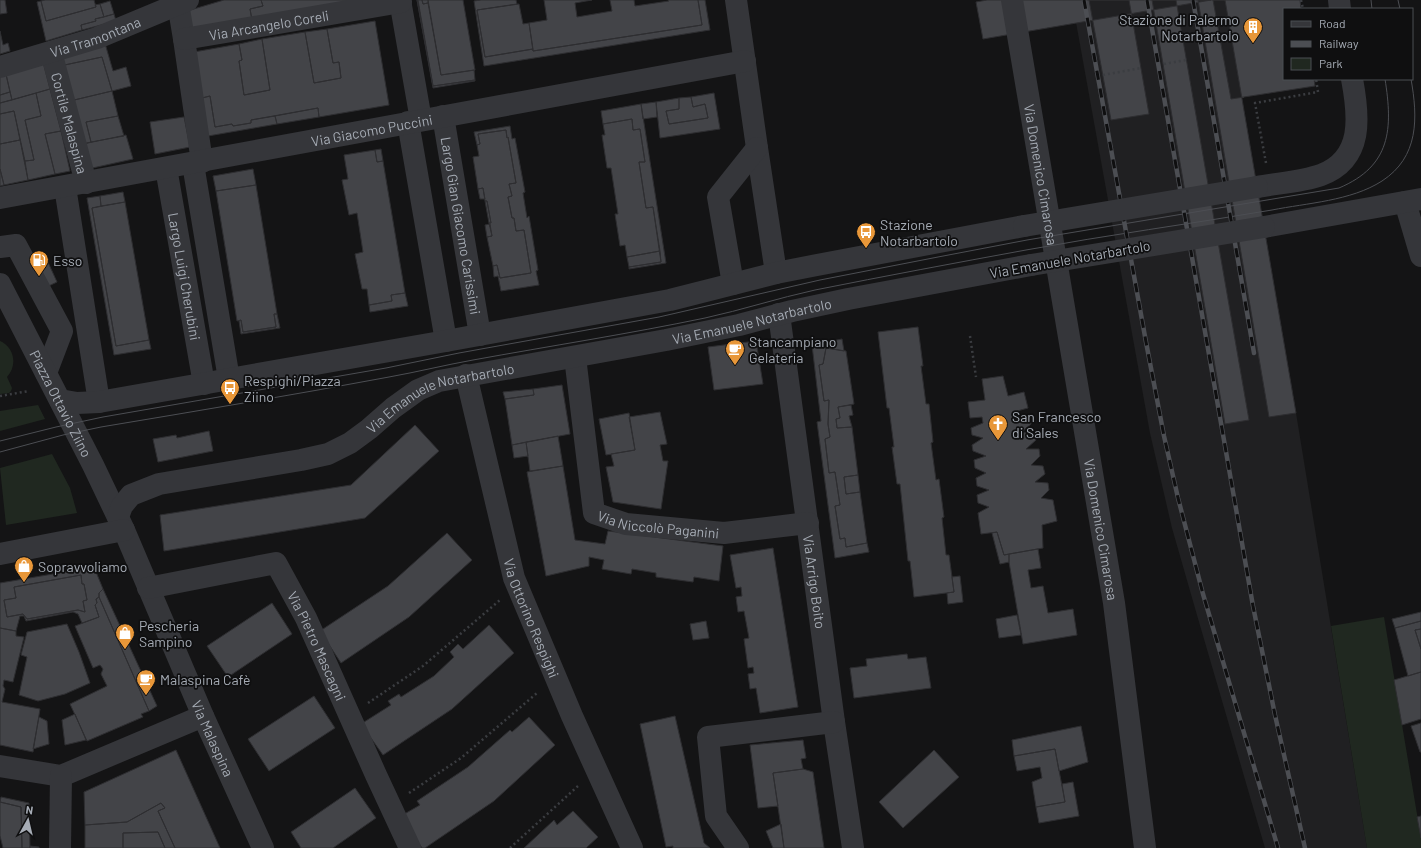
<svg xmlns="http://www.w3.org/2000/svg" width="1421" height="848" font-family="Barlow,sans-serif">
<rect width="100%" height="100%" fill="#141415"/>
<!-- built -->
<path fill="#202022" d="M1072,0H1225L1296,413L1367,848H1265L1197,615L1172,528L1150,433Z"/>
<!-- green -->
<path fill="#202820" d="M0,341C14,347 18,365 7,377L12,388L11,391L9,393L0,394Z
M38,405L45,419L0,431V411Z
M52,454L70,488L77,513L6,525L0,468Z
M1384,617L1421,838V848H1367L1331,626Z"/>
<!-- building -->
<path fill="#434448" stroke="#2e2e31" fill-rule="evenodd" d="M0,0H5L7,13L0,14Z
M45,0H94L96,7L46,21L41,1Z
M224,0H261L263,6L250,9L252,20L191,31L187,11Z
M261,0H365L252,20L250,9L263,6Z
M417,0L433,86L475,80V81L433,88Z
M418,0H422L423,4L428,3L441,75L474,70L475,80L433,86Z
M422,0H428V3L423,4Z
M428,0H463L475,70L441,75Z
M481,0H516L517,4L477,10L485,57L533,49V51L702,25L698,0H705L710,30L484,66L474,1Z
M544,0H592L575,3L577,17L612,11L610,0H634L635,6L669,1L668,0H698L702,25L533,51L529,23L547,20Z
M987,0H1211L983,39L976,2Z
M1089,0H1129L1149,114L1111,120Z
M1152,0H1176L1249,420L1225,424Z
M1198,0H1225L1296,413L1269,417Z
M1213,0H1300L1301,9H1284V79H1314L1315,86L1231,99Z
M41,1L46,21L96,7L95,5L100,4L104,17L95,19L96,21L81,25L82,30L46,41L37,2Z
M110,1L114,14L104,17L100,4Z
M519,4L523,24L529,23L533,49L485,57L477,10Z
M114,14L116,21L82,30L81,25L96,21L95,19Z
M375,21L389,105L319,117L318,108L251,120V123L233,126L232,124L215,127L210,96L202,98L194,52L239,44L242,60L239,61L244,95L270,90L262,39L305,32L314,83L341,78L339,62L333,63L327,29Z
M327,29L333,63L339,62L341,78L314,83L305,32Z
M0,31L3,45L8,43L10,51L0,54Z
M262,39L270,90L244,95L239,61L242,60L239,44Z
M104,40L113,71L126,67L131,86L112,91L102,57L60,66L57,53Z
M102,57L112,91L70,101L60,66Z
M42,58L50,89L12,100L5,70Z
M5,70L10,92L0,95V72Z
M50,89L61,131L45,134L55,174L28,180L25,161L34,160L25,120L41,116L36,93Z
M112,91L118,116L86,122L91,142L83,144L70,101Z
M10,92L12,100L0,103V95Z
M36,93L41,116L25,120L34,160L25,161L14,111L0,114V103Z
M714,93L720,129L660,138L656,102L679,98V109L666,111L669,124L708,118L705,104L693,107L691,97Z
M210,96L215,127L232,124L233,126L251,123V120L275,116L277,124L208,136L202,98Z
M691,97L693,107L705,104L708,118L669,124L666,111L679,109V98Z
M656,102L657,117L643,119L641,104Z
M641,104L666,263L629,269V267L661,262L653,207L646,208L639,162H645L640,129L633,130L632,119L603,124L601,111Z
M318,108L319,117L277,124L275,116Z
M14,111L20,140L0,144V114Z
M118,116L124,136L91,142L86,122Z
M184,117L190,147L155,154L150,122Z
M632,119L633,130L640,129L645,162H639L646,208L653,207L660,251L627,257L625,245L620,246L615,214H618L611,168H607L602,135H605L603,124Z
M510,126L512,139L515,138L525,192L523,193L527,218L529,216L538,270L536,271L539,285L501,291L498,276L494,277L493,266L497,265L500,278L531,273L524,230L516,231L514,218H512L508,197L512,196L509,184L516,183L508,137L507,138L506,130L478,134L480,144L477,145L474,132Z
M506,130L507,138L508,137L516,183L509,184L512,196L508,197L512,218H514L516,231L524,230L531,273L500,278L497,265L493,266L487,237L492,236L489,223H491L487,201H485L483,188L478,189L473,157L479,156L477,145L480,144L478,134Z
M61,131L70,171L55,174L45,134Z
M126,135L133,159L88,169L83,144Z
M20,140L28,180L4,185L0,169V144Z
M381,149L383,161L377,162L375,150Z
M375,150L377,162L383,161L405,293L391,295L392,301L369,305L367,289H362L355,254L363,252L357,213L349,215L342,180L348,179L344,155Z
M0,169L4,185L0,186Z
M253,169L256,185L216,191L213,176Z
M256,185L277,314H274L276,327L243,332L241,320L237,321L216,191Z
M483,188L485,199H480L478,189Z
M123,192L125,202L101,206L100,196Z
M100,196L101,206L92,208L116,346L149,340L151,349L114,355L87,198Z
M485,201H487L491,223H489Z
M125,202L149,340L116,346L92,208Z
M490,224L492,236L487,237L485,225Z
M660,251L661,262L629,267L627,257Z
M47,260L57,282L34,293L24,271Z
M405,293L408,306L370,312L369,305L392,301L391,295Z
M274,314H277L280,328L241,334L239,321L241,320L243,332L276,327Z
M918,327L923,366H921L926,404H929L933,442L931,443L936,480L939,479L944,517L942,518L946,555H949L954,592L914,597L910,561H908L900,484H897L892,447H894L889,408H887L878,332Z
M842,339L844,351L826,348L823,364L819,365L824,401L829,400L828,424L830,437L825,439L829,473L835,472L840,505L835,506L840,539L845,538L846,547L867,543L869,552L835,558L817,422L821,421L812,345Z
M756,341L763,384L714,390L708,347Z
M826,348L846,351L854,404L838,407L840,418L836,419L837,428L852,427L858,475L844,477L846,494L860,492L867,543L846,547L845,538L840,539L835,506L840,505L835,472L829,473L825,439L830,437L828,424L829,400L824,401L819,365L823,364Z
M1003,376L1008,396L1024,392L1028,408L1017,411L1018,417H1031V424L1022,432L1035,434L1036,440L1026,449H1039L1040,456L1031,465L1043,466L1045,474L1035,482L1048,483L1049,490L1041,498L1053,500L1057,521L1042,525L1043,548L1004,555L997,532L981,534L978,513L989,507L978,503L977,495L989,490L977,486L976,478L986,473L975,468L974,460L986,456L973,451L972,445L983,438L972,435L971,428L983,423L982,417L970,418L968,402L985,400L982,379Z
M562,385L570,434L512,445L505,399L534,395L533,389Z
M533,389L534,395L505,399L503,392Z
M851,405L853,415L849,416L852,427L837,428L836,419L840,418L838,407Z
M660,412L667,444L660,445L663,461H668L661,509L613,502L606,467L614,466L611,454L635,450L629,417Z
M629,413L635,450L606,455L599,419Z
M415,425L439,451L365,518L164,551L160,515L351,485Z
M209,431L213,451L158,462L153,439L176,435L177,438Z
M558,436L563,466L530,471L526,442Z
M526,442L528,456L514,458L512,445Z
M563,466L575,540L605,544L608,531L723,546L719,581L694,577L693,582L656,577V573L632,569L631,574L602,569L604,560L589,557V566L546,576L527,472Z
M858,475L860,492L846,494L844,477Z
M997,532L1004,555L1009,554V562L1000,564L992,533Z
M447,533L472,560L409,617L341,663L320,631L388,586Z
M773,548L798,707L760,713L756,688L750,689L748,674L754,673L753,667L748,668L744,639L749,638L744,611L738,612L736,597L742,596L741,587L736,588L730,555Z
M1038,549L1041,568L1028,570L1031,588L1043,586L1048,613L1073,609L1077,635L1023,644L1009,562V554Z
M94,567L103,589L99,593V597L96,599L97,603L95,605L99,617L82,623L78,614L73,612L26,621L24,616H20L16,631L0,628V583ZM81,575L82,584H84L87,600L83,601L85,612L78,610L27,619L23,614L7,617L4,600L16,598L14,587Z
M81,575L82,584H84L87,600L83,601L85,612L78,610L27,619L23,614L7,617L4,600L16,598L14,587Z
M960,576L963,602L948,604L947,593L954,592L952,577Z
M103,589L157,706L149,711L99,597V593Z
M99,597L149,711L141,714L143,717L87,741L70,704L107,686L101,674L103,669L100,665L93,668L75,626L99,617L95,605L97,603L96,599Z
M272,603L292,634L228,677L207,646Z
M1421,612V621L1395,628L1392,619Z
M1017,615L1021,635L999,638L996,619Z
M706,621L709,638L693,640L690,624Z
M1421,621V629L1415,630L1421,649V672L1408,676L1395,628Z
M67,624L79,652L90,683L65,694L38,701L19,695L27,657L21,655L27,632Z
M489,625L514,653L452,709L383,755L361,724L391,705L388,701L399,694L401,697L434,676L454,657L450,652L458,644L463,649Z
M0,628L16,631V636L24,637L13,682L4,680L3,686L5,689L2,702L40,709L33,752L0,745Z
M1421,629V649L1415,630Z
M907,654L908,659L926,657L931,688L854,698L850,668L867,666L866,659Z
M1421,672V719L1402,725L1394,680Z
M314,696L335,728L269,771L248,739Z
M75,714L86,740L65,745L62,720Z
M675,716L704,843L710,848H673V846L666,847L640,724Z
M39,717L47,721L49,744L33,749Z
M529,717L555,745L494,801L425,848H422L401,816L420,805L417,801L468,767L510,730L512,732Z
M1421,723V752H1420L1411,726Z
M1081,726L1088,762L1059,771L1055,749L1014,756L1012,740Z
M803,740L806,758L801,759L803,769L773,773L778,806L758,808L750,745Z
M1055,749L1065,802L1036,807L1032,782L1042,778L1040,767L1017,771L1014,756Z
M176,750L220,848H175L158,811L165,808L161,803L127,822L85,825L84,792Z
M934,750L959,777L903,828L879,802Z
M803,769L813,772L824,848H784L773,773Z
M1073,782L1079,816L1039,823L1036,807L1065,802L1062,784Z
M355,788L376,818L333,848H301L291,832Z
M1,797L29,803L30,848H22L21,807L0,802Z
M0,802L21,807L22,848H3L0,836Z
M161,803L165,808L158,811L175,848H165L158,832L123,833V848H85V825L127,822Z
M573,811L598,837L586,848H524L554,820L557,825Z
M1421,816V838L1417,817Z
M781,824L784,848H773L766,831Z
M158,832L165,848H123V833Z
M30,846L39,847V848H30Z"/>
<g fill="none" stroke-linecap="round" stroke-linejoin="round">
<!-- path -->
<path stroke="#3b3d41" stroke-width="2.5" stroke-dasharray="2 3" stroke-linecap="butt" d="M1301,0L1303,9
M1164,64L1186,60
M1103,75L1141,68
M1266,163L1255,103L1318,92L1316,79
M970,336L976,377
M0,396L29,391
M368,703L423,666L500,600
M409,793L461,758L537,693
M510,848L578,786"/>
<!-- minor -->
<g stroke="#35363a" stroke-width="22">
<path d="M400,0L421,120"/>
<path d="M736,0L757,148L776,273"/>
<path id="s1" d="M1012,0L1114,603L1145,848"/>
<path d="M1339,0L1340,9"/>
<path d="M178,3L184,39L202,162"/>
<path id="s2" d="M184,39L401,2"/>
<path id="s3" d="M54,63L86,183"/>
<path id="s4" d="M0,67L97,38L188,0"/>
<path id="s5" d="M443,116L480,335"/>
<path d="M408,122L446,341"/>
<path d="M193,164L229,379"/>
<path id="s6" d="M166,168L204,384"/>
<path d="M65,187L99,402"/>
<path d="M1257,187C1278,183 1301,182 1321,175C1364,159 1359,116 1352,79"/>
<path id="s7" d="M0,198L745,61"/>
<path d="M1405,202L1421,256"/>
<path d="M1264,227L1421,199"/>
<path d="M0,247L16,245L62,331L46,373"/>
<path id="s8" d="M0,284L93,465L124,530L203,716L263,848"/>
<path d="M733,284L718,197L757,148"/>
<path id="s9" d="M779,314L834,722L853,848"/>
<path id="s10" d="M575,357L594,513L626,524L724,533L808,523"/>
<path id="s11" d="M466,375L514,578L572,716L632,848"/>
<path d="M60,400L77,403L99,402L446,341L670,300L776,273L817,265L1024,226"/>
<path id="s12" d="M118,517L122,506L131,495L159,484L301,460L328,454L350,443L369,429L393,408L418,390L439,381L666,340L739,325L792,311L848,299L1031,265"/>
<path d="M0,554L124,530"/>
<path id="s13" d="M148,588L276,563L306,618L376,775L410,848"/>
<path d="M0,766L61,776L203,716"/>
<path d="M60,848L61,776"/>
<path d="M738,848L716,816L708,737L834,722"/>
</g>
<!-- tram -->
<path stroke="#4c4e53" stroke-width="1" d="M1371,0L1372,9
M1398,0L1400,9
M0,441L56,427L103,417L386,368L459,353L659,317L820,280L938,257L1027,240L1339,188C1391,166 1393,129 1385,79
M0,452L63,435L101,427C197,411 293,395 389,377C417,372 445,365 473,360C550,346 628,334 705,318C742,310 778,298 815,290C885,276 955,263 1026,250C1107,235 1190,224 1272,210C1307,203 1351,201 1382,181C1419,157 1418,118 1411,79"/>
<defs>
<path id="rail" d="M1084,0L1146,342L1164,436L1178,498L1203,594L1278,848
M1147,0L1253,606L1275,715L1305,848
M1193,0L1254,353"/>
</defs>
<!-- rail casing -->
<use href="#rail" stroke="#4c4e53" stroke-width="4.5"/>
<!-- rail -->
<use href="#rail" stroke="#0f0f10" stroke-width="3" stroke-dasharray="9" stroke-linecap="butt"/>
<!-- minor-bridge -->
<path stroke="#35363a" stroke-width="22" d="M1024,226L1257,187
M1031,265L1264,227"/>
</g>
<!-- icons -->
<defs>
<symbol id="building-pin" viewBox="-11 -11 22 30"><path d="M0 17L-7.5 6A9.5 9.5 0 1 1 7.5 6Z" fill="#e89739" stroke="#0f0f10"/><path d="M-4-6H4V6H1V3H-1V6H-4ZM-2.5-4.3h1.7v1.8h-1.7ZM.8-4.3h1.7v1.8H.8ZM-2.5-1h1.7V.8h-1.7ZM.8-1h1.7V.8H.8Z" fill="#fff"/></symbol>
<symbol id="bus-pin" viewBox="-11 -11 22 30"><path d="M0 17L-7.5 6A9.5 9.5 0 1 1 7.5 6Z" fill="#e89739" stroke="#0f0f10"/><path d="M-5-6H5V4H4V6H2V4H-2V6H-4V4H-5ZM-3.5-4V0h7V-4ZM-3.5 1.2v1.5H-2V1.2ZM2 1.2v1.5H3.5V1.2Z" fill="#fff"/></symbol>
<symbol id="fuel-pin" viewBox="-11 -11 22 30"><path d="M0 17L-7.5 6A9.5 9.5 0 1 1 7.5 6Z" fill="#e89739" stroke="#0f0f10"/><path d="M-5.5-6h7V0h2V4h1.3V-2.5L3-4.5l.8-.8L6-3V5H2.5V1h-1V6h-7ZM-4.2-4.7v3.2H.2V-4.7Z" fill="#fff"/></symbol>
<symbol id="cafe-pin" viewBox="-11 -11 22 30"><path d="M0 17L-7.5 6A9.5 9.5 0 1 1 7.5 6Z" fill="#e89739" stroke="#0f0f10"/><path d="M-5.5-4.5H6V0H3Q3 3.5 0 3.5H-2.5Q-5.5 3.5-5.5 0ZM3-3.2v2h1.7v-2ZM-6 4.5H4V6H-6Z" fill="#fff"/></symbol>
<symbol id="church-pin" viewBox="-11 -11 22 30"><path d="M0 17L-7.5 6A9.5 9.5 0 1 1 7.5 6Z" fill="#e89739" stroke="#0f0f10"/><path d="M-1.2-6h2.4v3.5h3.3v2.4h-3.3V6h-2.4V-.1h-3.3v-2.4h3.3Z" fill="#fff"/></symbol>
<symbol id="shop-pin" viewBox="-11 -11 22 30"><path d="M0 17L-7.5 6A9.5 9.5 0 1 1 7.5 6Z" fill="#e89739" stroke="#0f0f10"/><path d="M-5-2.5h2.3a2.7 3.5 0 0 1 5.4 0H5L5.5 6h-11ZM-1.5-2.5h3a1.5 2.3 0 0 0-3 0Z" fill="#fff"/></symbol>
</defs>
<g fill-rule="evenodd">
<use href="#building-pin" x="1242" y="16" width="22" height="30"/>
<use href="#bus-pin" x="855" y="221" width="22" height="30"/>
<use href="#fuel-pin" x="28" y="249" width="22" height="30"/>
<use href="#cafe-pin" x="724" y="338" width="22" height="30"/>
<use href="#bus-pin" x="219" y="377" width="22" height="30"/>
<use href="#church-pin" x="987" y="413" width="22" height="30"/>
<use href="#shop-pin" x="13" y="555" width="22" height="30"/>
<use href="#shop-pin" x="114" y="622" width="22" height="30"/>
<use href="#cafe-pin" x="135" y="668" width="22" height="30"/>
</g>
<g text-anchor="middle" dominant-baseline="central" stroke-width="3.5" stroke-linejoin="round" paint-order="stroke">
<!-- poi labels -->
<g font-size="14" fill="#a6acb5" stroke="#0f0f10" text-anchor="start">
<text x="1239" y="19" text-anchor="end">Stazione di Palermo<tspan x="1239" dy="16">Notarbartolo</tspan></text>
<text x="880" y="224">Stazione<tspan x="880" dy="16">Notarbartolo</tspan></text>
<text x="53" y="260">Esso</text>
<text x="749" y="341">Stancampiano<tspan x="749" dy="16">Gelateria</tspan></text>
<text x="244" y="380">Respighi/Piazza<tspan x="244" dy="16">Ziino</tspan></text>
<text x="1012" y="416">San Francesco<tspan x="1012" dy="16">di Sales</tspan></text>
<text x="38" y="566">Sopravvoliamo</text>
<text x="139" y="625">Pescheria<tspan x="139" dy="16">Sampino</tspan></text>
<text x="160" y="679">Malaspina Cafè</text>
</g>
<!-- street labels -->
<g font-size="14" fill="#a6acb5" stroke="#0f0f10">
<text stroke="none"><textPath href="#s2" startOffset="86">Via Arcangelo Coreli</textPath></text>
<text stroke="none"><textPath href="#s4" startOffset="100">Via Tramontana</textPath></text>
<text stroke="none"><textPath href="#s3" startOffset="62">Cortile Malaspina</textPath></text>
<text stroke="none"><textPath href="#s7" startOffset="378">Via Giacomo Puccini</textPath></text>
<text stroke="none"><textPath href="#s1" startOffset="177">Via Domenico Cimarosa</textPath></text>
<text stroke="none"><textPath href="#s5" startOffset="111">Largo Gian Giacomo Carissimi</textPath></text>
<text transform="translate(1070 259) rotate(-10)">Via Emanuele Notarbartolo</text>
<text stroke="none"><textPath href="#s6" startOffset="110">Largo Luigi Cherubini</textPath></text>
<text stroke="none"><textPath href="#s12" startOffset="680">Via Emanuele Notarbartolo</textPath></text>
<text stroke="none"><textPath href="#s12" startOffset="356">Via Emanuele Notarbartolo</textPath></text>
<text stroke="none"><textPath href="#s8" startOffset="134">Piazza Ottavio Ziino</textPath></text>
<text stroke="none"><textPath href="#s10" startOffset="223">Via Niccolò Paganini</textPath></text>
<text stroke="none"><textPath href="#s1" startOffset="537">Via Domenico Cimarosa</textPath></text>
<text stroke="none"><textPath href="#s9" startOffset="270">Via Arrigo Boito</textPath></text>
<text stroke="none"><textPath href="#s11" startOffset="252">Via Ottorino Respighi</textPath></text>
<text stroke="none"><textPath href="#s13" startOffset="223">Via Pietro Mascagni</textPath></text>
<text stroke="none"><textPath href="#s8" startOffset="502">Via Malaspina</textPath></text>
</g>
</g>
<!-- legend -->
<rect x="1283" y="8" width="130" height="72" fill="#0f0f10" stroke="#4b4e52"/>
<rect x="1291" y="21" width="20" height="6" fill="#35363a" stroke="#4b4e52"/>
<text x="1319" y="28" font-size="12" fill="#a6acb5">Road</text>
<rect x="1291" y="41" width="20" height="6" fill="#4c4e53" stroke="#4b4e52"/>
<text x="1319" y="48" font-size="12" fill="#a6acb5">Railway</text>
<rect x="1291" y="58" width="20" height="12" fill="#202820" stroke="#4b4e52"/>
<text x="1319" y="68" font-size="12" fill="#a6acb5">Park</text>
<!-- north arrow -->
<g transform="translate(28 820) rotate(8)" stroke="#0f0f10" stroke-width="3" paint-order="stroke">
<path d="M0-3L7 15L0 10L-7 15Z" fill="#a6acb5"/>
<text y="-6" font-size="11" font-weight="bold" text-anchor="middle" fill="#a6acb5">N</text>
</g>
</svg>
